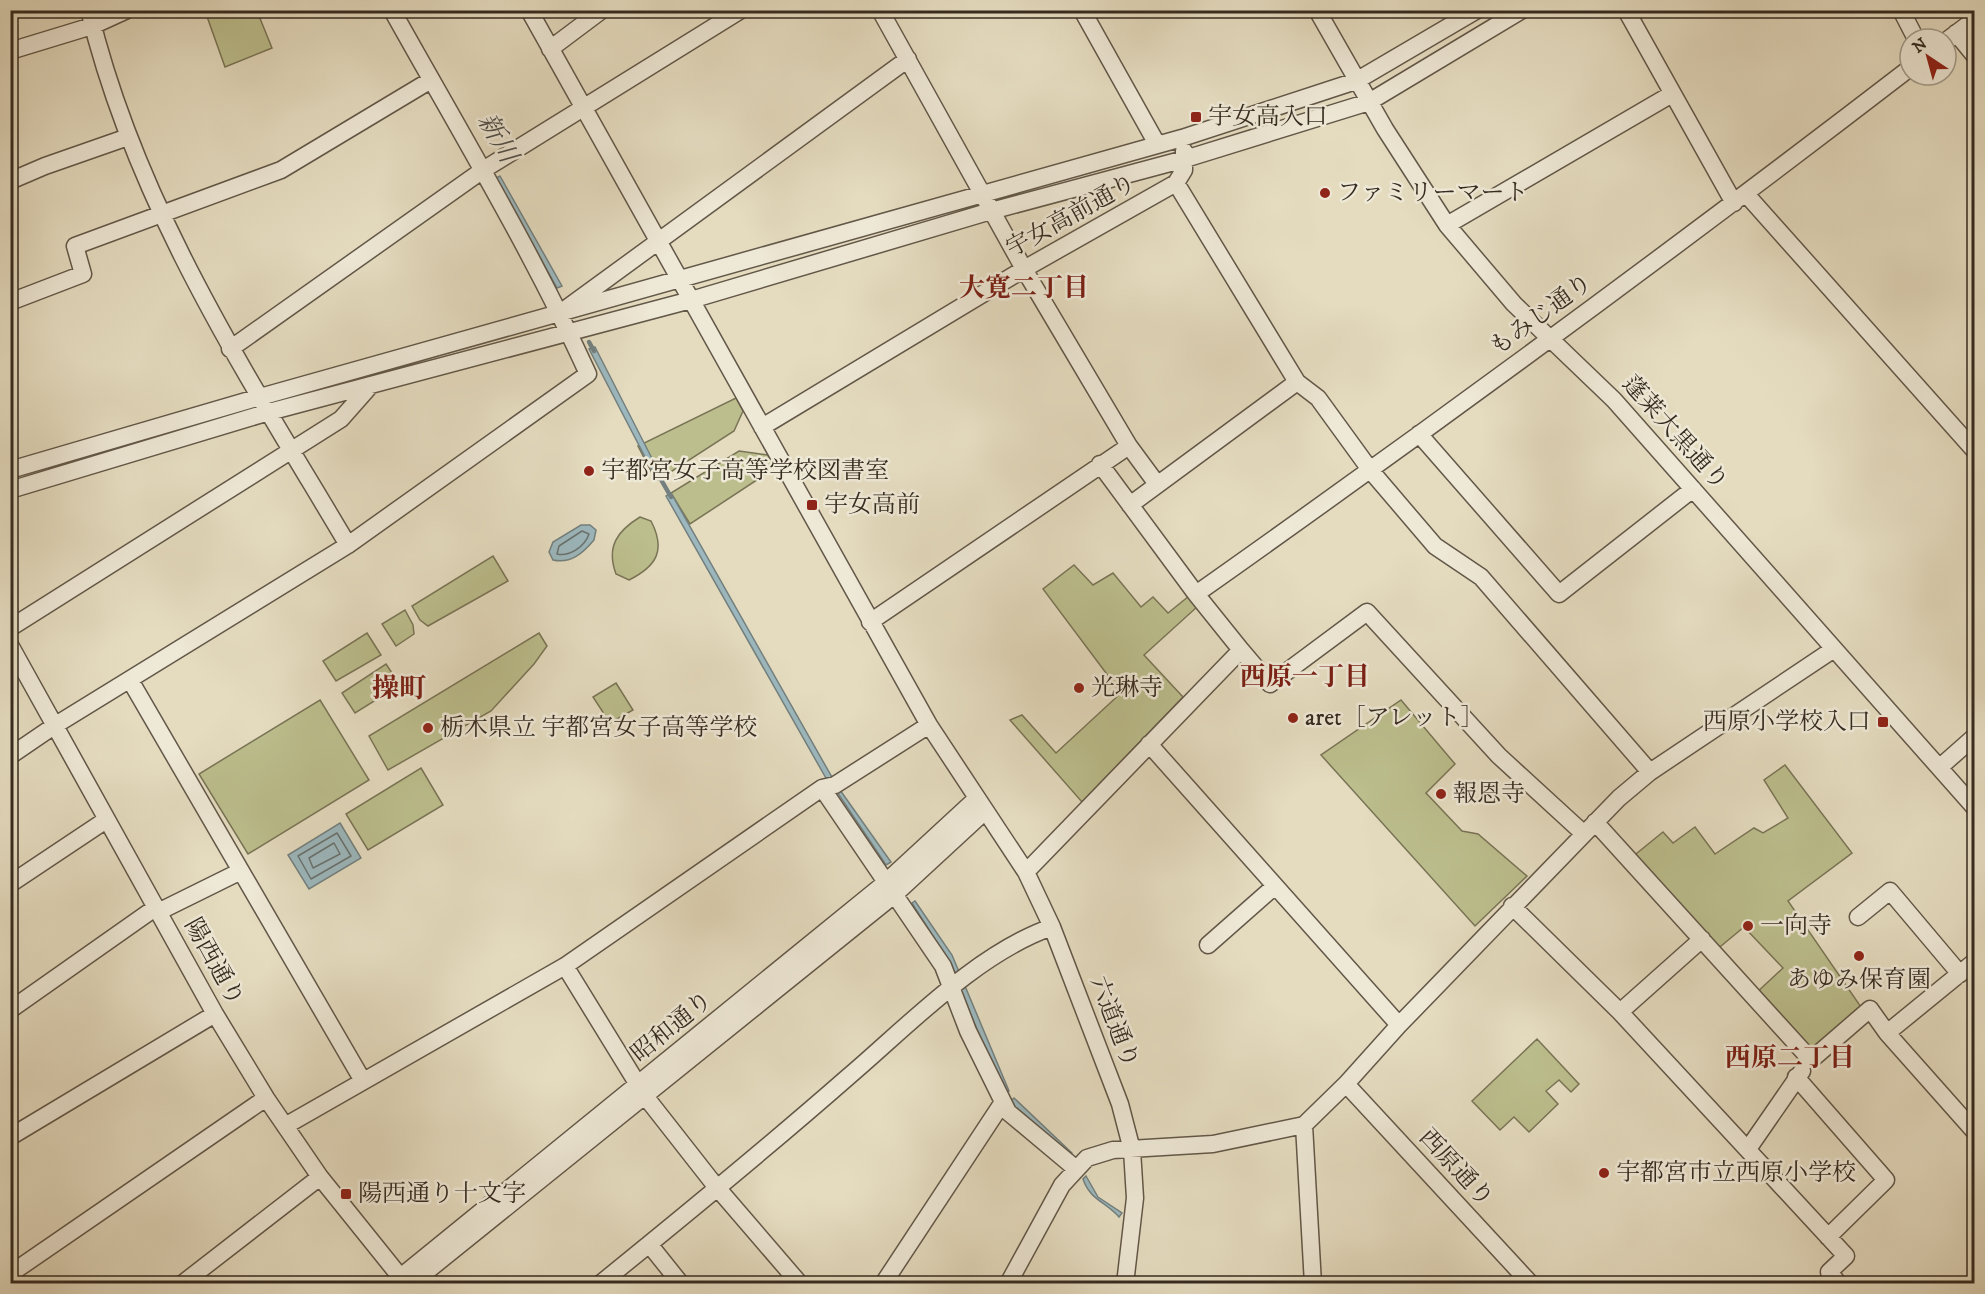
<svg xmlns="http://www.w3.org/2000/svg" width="1985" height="1294" font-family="'IM FELL DW Pica','Noto Serif JP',serif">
<rect width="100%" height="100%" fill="#e5dcc0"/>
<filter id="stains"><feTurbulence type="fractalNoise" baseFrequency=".00333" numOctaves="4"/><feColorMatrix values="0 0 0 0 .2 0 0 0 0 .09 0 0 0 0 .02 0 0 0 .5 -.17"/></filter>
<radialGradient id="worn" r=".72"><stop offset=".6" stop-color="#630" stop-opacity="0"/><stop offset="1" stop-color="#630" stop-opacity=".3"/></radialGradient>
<!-- green -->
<path fill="#bcbe8d" stroke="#797456" stroke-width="1.5" d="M205,11H257L272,48L225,67Z
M736,398L743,411L734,431L666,475L652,473L638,446Z
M739,451L768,455L775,468L690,524L671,493Z
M640,517L651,521C666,550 657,566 629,580L616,574C606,547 617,531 640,517Z
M493,556L508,581L428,626L420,620L412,606Z
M1074,565L1093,585L1113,573L1141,607L1153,597L1168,613L1189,596L1197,607L1144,655L1183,697L1082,802L1010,720L1022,715L1056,753L1121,693L1043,589Z
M405,610L413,625L414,634L396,646L382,624Z
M367,633L381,655L336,681L323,661Z
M539,633L547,646L534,664L491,711L388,770L369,736Z
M386,664L400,685L355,713L342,693Z
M616,683L633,710L610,723L593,697Z
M320,700L369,780L248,854L199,774Z
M1401,700L1455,764L1426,793L1462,831L1478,834L1527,876L1475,926L1321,755Z
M1785,765L1852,853L1788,901L1861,1007L1806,1053L1754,995L1783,968L1744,927L1715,951L1631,858L1663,832L1673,843L1695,827L1715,854L1754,828L1763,833L1788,818L1764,780Z
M421,768L443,805L368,850L346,814Z
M1537,1039L1579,1084L1571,1092L1559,1080L1546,1091L1558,1104L1529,1132L1514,1117L1500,1130L1472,1101Z"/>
<!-- water -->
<path fill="#9cb8be" stroke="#73807f" stroke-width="1.5" d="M500,176L562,286L557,288L496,178Z
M595,347L662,478L657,480L589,349Z
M671,493L833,779L827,780L666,496Z
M581,525H590L596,530L594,540C583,553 571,564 553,560L549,552L553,542Z
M840,790L891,862L886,865L837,792Z
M340,823L361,858L309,889L288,855Z
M915,901L952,955L1009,1091L1004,1094L948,960L912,903Z
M1014,1098L1072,1153L1069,1157L1010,1102Z
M1086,1176L1098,1197L1122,1213L1119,1217C1106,1202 1090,1200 1083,1179Z"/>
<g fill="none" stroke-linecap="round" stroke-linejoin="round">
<!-- shore -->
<path stroke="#69726f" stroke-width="1.5" d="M582,531L589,534C585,546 570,557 557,554L559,546Z
M337,833L351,856L311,879L298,856Z
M334,843L340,854L313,868L309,858Z"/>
<!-- stream -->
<path stroke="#73807f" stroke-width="4.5" d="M589,342L594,351
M659,476L671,497"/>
<defs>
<path id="minor" d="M89,10C136,206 247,375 348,545
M529,10L929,725L1026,872L1052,927L1120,1104L1132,1150L1135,1198L1125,1284
M1082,10L1157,144
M1317,10L1385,129L1447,225L1514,304L1614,400L1974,807
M1626,10L1734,203
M1901,10L1916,39
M1956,33L1974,55
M1946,41L1974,20
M550,49L602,10
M10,51L92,26L127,10
M10,181L45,166L128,137
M1176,183L1297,382L1318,398L1371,471L1435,546L1481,577L1650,772
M1746,194L1974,450
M1447,225L1672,94
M10,302L83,274L75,246L281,170L431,80
M567,308L908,59
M230,349L483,170L741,10
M762,427L1024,269L1176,183L1184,170V151
M1419,434L1559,594L1693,489
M1129,446L1157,484
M10,470L260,397L1182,138L1356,81L1477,10
M10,490L269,412L691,300L991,211L1185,159L1369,102L1522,10
M1130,505L1297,382
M1196,594C1438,423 1676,248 1910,68
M870,622L1129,446L1024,269L880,10
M10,628L341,419L371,385
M10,645L215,1014L266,1098L320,1177L406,1284
M1241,650L1270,684L1367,612L1499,756L1583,833
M130,680L363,1081
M1149,744L1399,1025
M10,756L54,726L348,545L588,374C531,249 459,130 392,10
M1940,767L1974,737
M822,788L835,785L929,725
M1595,822L1811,1060L1870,1009L1887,1033L1974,962
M1026,872L1241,650L1196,594L1100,464
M10,884L106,820
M1512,906L1620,1012L1846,1256L1829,1272L1839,1284
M158,912L239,872
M1858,917L1890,891L1960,974
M1208,945L1275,886
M565,966L645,1096L714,1184L800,1284
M10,1010L155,908
M1620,1012L1702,939
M1887,1033L1974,1131
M1796,1077L1886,1180L1828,1237
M1346,1084L1531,1284
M1304,1125L1313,1284
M285,1126L565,966L822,788L943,966L968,1031L1008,1112L1075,1168
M10,1137L215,1014
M1748,1149L1802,1071
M649,1244L681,1284
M10,1274L266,1098
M182,1284L320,1177
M392,1284L885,883L976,799
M411,1284L894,895L984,812
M600,1284C684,1216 767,1148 848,1077C908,1026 977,953 1052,927
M883,1284L1003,1102
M1008,1284L1062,1185L1087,1158L1113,1150L1213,1144L1304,1125L1346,1084L1399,1025L1619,798L1650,772L1834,649"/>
</defs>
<!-- minor casing -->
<use href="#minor" stroke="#625748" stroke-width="19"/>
<!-- minor -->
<use href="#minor" stroke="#eee8d6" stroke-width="16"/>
</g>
<!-- markers -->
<g fill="#8f2418" stroke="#eee8d6" stroke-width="2">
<rect x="1190" y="111" width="12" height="12" rx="3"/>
<circle cx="1325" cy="193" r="6"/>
<circle cx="589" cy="471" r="6"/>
<rect x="806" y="499" width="12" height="12" rx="3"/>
<circle cx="1079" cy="688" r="6"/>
<circle cx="1293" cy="718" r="6"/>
<rect x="1877" y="716" width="12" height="12" rx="3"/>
<circle cx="428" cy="728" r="6"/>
<circle cx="1441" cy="794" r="6"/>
<circle cx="1748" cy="926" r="6"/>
<circle cx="1859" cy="956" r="6"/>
<circle cx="1604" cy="1173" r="6"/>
<rect x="340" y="1188" width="12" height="12" rx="3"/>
</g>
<g text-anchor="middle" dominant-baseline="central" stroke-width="5" stroke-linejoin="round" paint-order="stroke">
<!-- poi labels -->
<g font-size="24" fill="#362b20" stroke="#eee8d6" text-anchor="start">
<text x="1208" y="117">宇女高入口</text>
<text x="1337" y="193">ファミリーマート</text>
<text x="601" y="471">宇都宮女子高等学校図書室</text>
<text x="824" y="505">宇女高前</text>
<text x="1091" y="688">光琳寺</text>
<text x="1305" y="718">aret［アレット］</text>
<text x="1871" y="722" text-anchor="end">西原小学校入口</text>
<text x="440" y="728">栃木県立 宇都宮女子高等学校</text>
<text x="1453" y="794">報恩寺</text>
<text x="1760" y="926">一向寺</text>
<text x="1859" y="980" text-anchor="middle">あゆみ保育園</text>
<text x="1616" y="1173">宇都宮市立西原小学校</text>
<text x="358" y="1194">陽西通り十文字</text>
</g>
<!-- street labels -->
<g font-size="24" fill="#362b20" stroke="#eee8d6">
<text transform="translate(1071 216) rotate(-29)">宇女高前通り</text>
<text transform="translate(1541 315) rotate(-36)">もみじ通り</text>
<text transform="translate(1675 433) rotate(48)">蓬莱大黒通り</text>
<text transform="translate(214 962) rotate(61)">陽西通り</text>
<text transform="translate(1114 1022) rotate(69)">六道通り</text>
<text transform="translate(672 1027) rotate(-39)">昭和通り</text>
<text transform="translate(1456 1168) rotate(47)">西原通り</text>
</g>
<!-- water labels -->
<g font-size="26" font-style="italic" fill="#504e48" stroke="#eee8d6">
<text transform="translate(497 138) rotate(60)">新川</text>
</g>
<!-- neighbourhood labels -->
<g font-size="26" font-weight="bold" fill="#7a1f14" stroke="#eee8d6">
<text x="1024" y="288">大寛二丁目</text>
<text x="1305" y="677">西原一丁目</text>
<text x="1790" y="1058">西原二丁目</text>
</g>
<!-- quarter labels -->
<g font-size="27" font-weight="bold" fill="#7a1f14" stroke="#eee8d6">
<text x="399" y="689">操町</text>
</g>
</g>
<!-- margin -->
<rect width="1985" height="1294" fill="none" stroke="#e5dcc0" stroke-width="36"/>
<rect x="12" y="12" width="1961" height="1270" fill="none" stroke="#362b20" stroke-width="3"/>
<rect x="18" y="18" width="1949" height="1258" fill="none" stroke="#362b20" stroke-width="1.5"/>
<!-- north arrow -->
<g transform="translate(1928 57) rotate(324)"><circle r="28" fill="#eee8d6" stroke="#a49c8d" stroke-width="1.5"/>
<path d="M0-4.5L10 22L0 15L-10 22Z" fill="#8f2418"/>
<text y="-9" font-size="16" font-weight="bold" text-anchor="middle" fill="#362b20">N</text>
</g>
<rect width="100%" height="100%" filter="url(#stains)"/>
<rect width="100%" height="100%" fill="url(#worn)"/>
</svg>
